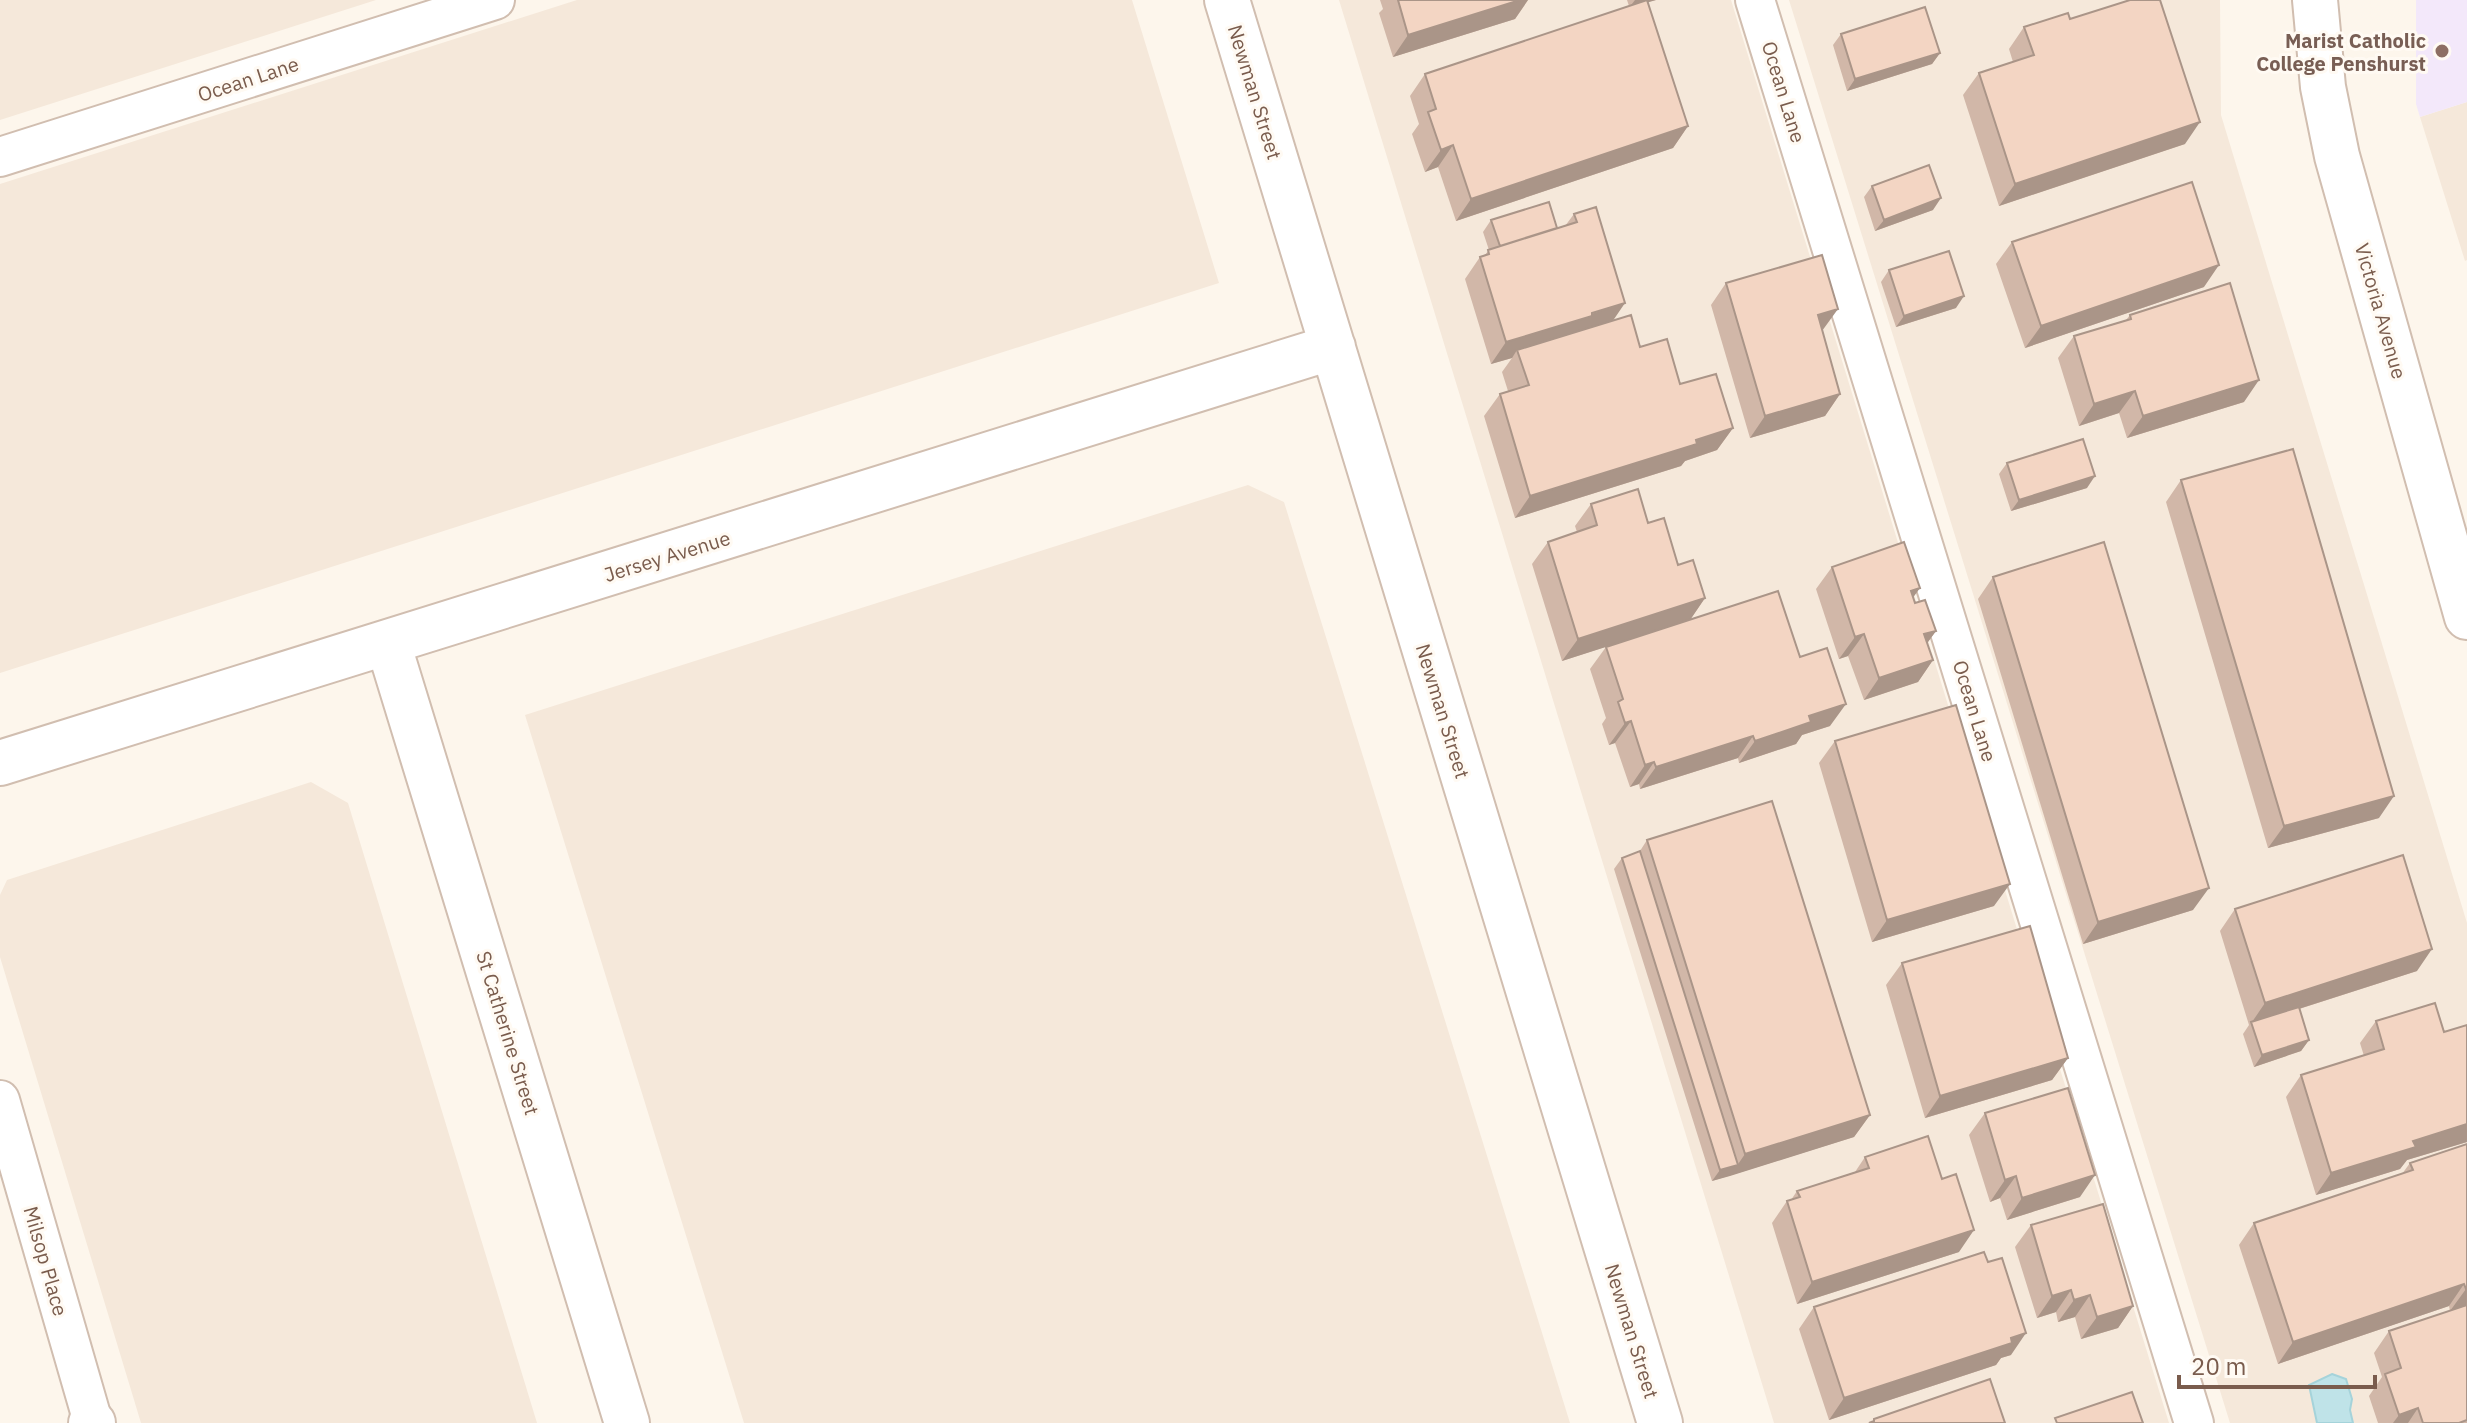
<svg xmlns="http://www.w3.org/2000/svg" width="2467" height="1423" font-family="'IBM Plex Sans',sans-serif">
<rect width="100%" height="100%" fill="#fdf6ec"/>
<!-- residential -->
<path fill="#f5e8da" d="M0,0H376L0,120Z
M577,0H1132L1219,283L0,673V184Z
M1339,0H1731L2169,1423H1774Z
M1789,0H2220L2221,115L2467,923V1423H2230Z
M2467,102V260L2465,261L2420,117Z
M1248,485L1284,502L1570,1423H744L525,715Z
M311,782L348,803L537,1423H141L0,957V895L7,880Z"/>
<!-- education -->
<path fill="#f3e8fa" d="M2416,0H2467V102L2420,117L2416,104Z"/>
<!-- water -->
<path fill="#bfe3e8" stroke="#a5d3da" stroke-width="2" d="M2332,1374L2346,1379L2352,1399L2350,1410L2353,1423H2317L2309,1385Z"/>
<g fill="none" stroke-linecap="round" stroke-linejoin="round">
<defs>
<path id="lane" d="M1755,0L2194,1423
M0,157L495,0
M0,1100L93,1422"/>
<path id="street" d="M1227,0L1660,1423
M2315,0L2323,87L2337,156L2467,617
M388,643L627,1423
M0,763L1333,347
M91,1423H93"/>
</defs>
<!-- lane casing -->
<use href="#lane" stroke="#d1beb0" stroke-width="42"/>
<!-- street casing -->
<use href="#street" stroke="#d1beb0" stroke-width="48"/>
<!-- lane -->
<use href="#lane" stroke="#fff" stroke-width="38"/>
<!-- street -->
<use href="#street" stroke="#fff" stroke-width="44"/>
</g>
<!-- wall -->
<path fill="#d1b7a8" d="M1380,0H1528L1515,19L1393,57L1379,13L1383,9Z
M1627,0H1656L1647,2L1688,126L1673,148L1456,221L1438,167L1425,172L1412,134L1419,124L1410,96L1425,74L1629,6Z
M2070,19L2185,144L1999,206L1963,95L1979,73L2013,62L2009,49L2024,27Z
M1841,34L1940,53L1932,64L1847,91L1833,45Z
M1872,186L1933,210L1875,231L1864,197Z
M1574,214L1612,321L1680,384L1733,428L1717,450L1685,461L1681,466L1515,518L1484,416L1500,394L1508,391L1502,372L1512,358L1491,364L1465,279L1480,257L1484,256L1489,250L1483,232L1491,220L1557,228L1565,226Z
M2012,242L2204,287L2025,348L1996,264Z
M1889,270L1956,308L1896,327L1881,282Z
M1726,283L1822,331L1840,394L1825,416L1750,438L1711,305Z
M2130,315L2244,402L2127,438L2119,413L2079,426L2058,358L2074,336L2126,320Z
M2007,463L2087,488L2011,511L1999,474Z
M2181,480L2379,818L2268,848L2166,502Z
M1591,504L1648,523L1678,565L1705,598L1690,620L1800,657L1830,726L1802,735L1796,744L1739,763L1738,758L1640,789L1639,784L1630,787L1615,743L1609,745L1602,724L1606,718L1590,669L1606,647L1611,645L1562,661L1532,564L1548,542L1577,532L1575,526Z
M1832,567L1915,603L1936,631L1927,643L1933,660L1918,682L1864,700L1848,656L1839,659L1816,589Z
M1993,577L2193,910L2083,944L1978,599Z
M1835,741L1994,906L1872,942L1819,763Z
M1647,840L1870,1115L1854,1137L1712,1181L1614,869L1622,858L1640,851Z
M2235,909L2417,971L2299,1009L2309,1040L2301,1051L2254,1067L2243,1034L2249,1025L2220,931Z
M1902,963L2068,1058L2052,1080L1925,1118L1886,985Z
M2376,1021L2444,1032L2467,1025V1142L2407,1160L2400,1169L2316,1195L2286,1097L2301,1075L2364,1056L2360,1043Z
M1985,1113L2080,1197L2007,1220L2000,1198L1990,1202L1969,1135Z
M2467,1144V1423H2378L2369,1396L2382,1377L2374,1353L2389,1331L2450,1311L2449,1306L2278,1364L2239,1245L2254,1223L2402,1174L2410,1163Z
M1865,1157L1959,1252L1797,1304L1772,1223L1787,1201L1791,1200L1797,1191L1855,1172Z
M2031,1225L2133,1306L2118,1328L2081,1339L2075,1317L2058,1322L2056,1312L2037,1318L2015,1247Z
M1814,1307L2011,1355L2001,1358L1996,1365L1829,1420L1799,1329Z"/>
<!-- shaded-wall -->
<path fill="#aa9588" d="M1520,0H1528L1515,19L1393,57L1408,35Z
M1635,0H1656L1629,8Z
M1940,53L1932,64L1847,91L1855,79Z
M2200,122L2185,144L1999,206L2015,184Z
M1688,126L1673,148L1456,221L1471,199Z
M1453,145L1438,167L1425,172L1441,150Z
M1941,198L1933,210L1875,231L1884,220Z
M2219,265L2204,287L2025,348L2041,326Z
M1964,296L1956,308L1896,327L1904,316Z
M1625,303L1610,325L1517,350L1512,358L1491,364L1506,342Z
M1838,309L1822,331L1818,315Z
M2259,380L2244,402L2127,438L2143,416Z
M2135,391L2119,413L2079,426L2094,404Z
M1840,394L1825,416L1750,438L1765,416Z
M1733,428L1717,450L1685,461L1681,466L1515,518L1530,496Z
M2095,476L2087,488L2011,511L2019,500Z
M1920,588L1904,610L1911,591Z
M1705,598L1690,620L1562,661L1578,639Z
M1936,631L1920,653L1924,634Z
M1864,634L1848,656L1839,659L1855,637Z
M1933,660L1918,682L1864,700L1879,678Z
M1846,704L1830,726L1802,735L1796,744L1739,763L1755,741L1809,716Z
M1631,721L1615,743L1609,745L1625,723Z
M1753,736L1738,758L1640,789L1656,767Z
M1654,762L1639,784L1630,787L1645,765Z
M2394,796L2379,818L2268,848L2284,826Z
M2010,884L1994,906L1872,942L1887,920Z
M2209,888L2193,910L2083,944L2098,922Z
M2432,949L2417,971L2252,1024V1022L2265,1003Z
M2309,1040L2301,1051L2254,1067L2262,1055Z
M2068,1058L2052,1080L1925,1118L1940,1096Z
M1870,1115L1854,1137L1730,1176L1745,1154Z
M2467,1124V1142L2407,1160L2400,1169L2316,1195L2331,1173L2413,1141Z
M1738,1165L1730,1176L1712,1181L1720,1170Z
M2095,1175L2080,1197L2007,1220L2022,1198Z
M2016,1176L2000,1198L1990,1202L2005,1180Z
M1974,1230L1959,1252L1797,1304L1812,1282Z
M2464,1284L2449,1306L2278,1364L2293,1342Z
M2466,1289H2467V1306L2450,1311Z
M2071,1290L2056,1312L2037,1318L2052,1296Z
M2090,1295L2075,1317L2058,1322L2074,1300Z
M2133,1306L2118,1328L2081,1339L2097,1317Z
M2026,1333L2011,1355L2001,1358L1996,1365L1829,1420L1844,1398Z
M2418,1408L2408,1423H2393L2399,1415Z"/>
<!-- building -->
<path fill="#f3d5c3" stroke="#aa9588" stroke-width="2" d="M1398,0H1520L1408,35Z
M1647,0L1688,126L1471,199L1453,145L1441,150L1428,112L1436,109L1425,74Z
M2130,0H2160L2200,122L2015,184L1979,73L2034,55L2024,27L2068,13L2070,19Z
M1925,7L1940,53L1855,79L1841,34Z
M1929,165L1941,198L1884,220L1872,186Z
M2192,182L2219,265L2041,326L2012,242Z
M1549,202L1557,228L1500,246L1491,220Z
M1596,207L1625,303L1592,313V316L1506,342L1480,257L1489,254L1488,250L1577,222L1574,214Z
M1949,251L1964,296L1904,316L1889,270Z
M1822,255L1838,309L1818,315L1840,394L1765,416L1726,283Z
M2230,283L2259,380L2143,416L2135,391L2094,404L2074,336L2131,319L2130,315Z
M1631,315L1640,347L1667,339L1680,384L1716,374L1733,428L1696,440L1697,444L1530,496L1500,394L1529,385L1517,350Z
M2083,439L2095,476L2019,500L2007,463Z
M2293,449L2394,796L2284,826L2181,480Z
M1638,489L1648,523L1664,518L1678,565L1693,560L1705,598L1578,639L1548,542L1597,525L1591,504Z
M1904,542L1920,588L1911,591L1915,603L1925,600L1936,631L1924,634L1933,660L1879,678L1864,634L1855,637L1832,567Z
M2104,542L2209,888L2098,922L1993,577Z
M1778,591L1800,657L1827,648L1846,704L1809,716L1811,722L1755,741L1753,736L1656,767L1654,762L1645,765L1631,721L1625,723L1618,702L1623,699L1606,647Z
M1956,705L2010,884L1887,920L1835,741Z
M1772,801L1870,1115L1745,1154L1647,840Z
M1640,851L1738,1165L1720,1170L1622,858Z
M2403,855L2432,949L2265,1003L2235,909Z
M2030,926L2068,1058L1940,1096L1902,963Z
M2435,1003L2444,1032L2467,1025V1124L2413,1141L2416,1147L2331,1173L2301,1075L2384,1049L2376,1021Z
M2299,1007L2309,1040L2262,1055L2251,1022Z
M2068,1088L2095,1175L2022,1198L2016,1176L2005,1180L1985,1113Z
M1928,1136L1942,1179L1956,1174L1974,1230L1812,1282L1787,1201L1800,1197L1797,1191L1869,1168L1865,1157Z
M2467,1144V1289H2466L2464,1284L2293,1342L2254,1223L2413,1170L2410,1163Z
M2103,1204L2133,1306L2097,1317L2090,1295L2074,1300L2071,1290L2052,1296L2031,1225Z
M1984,1252L1988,1262L2002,1258L2026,1333L2011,1338L2012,1343L1844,1398L1814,1307Z
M2467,1305V1420L2459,1423H2423L2418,1408L2399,1415L2385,1374L2401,1368L2389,1331Z
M1990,1379L2005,1423H1869L1874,1421V1419Z
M2132,1392L2143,1423H2057L2055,1418Z"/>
<!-- markers -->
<circle fill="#8d6e63" stroke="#fffaf3" stroke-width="3" cx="2442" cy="51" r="8"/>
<g text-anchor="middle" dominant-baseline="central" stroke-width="6" stroke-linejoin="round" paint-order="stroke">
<!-- education labels -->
<g font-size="20" font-weight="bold" fill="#785e54" stroke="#fffaf3" text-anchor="end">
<text x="2426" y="40">Marist Catholic<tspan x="2426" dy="23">College Penshurst</tspan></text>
</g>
<!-- street labels -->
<g font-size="20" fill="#7a5c4d" stroke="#fffaf3">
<text transform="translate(248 79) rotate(-18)">Ocean Lane</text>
<text transform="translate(1255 92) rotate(73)">Newman Street</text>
<text transform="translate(1784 92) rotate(73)">Ocean Lane</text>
<text transform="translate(2381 311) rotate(74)">Victoria Avenue</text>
<text transform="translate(667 556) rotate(-17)">Jersey Avenue</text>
<text transform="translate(1443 711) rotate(73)">Newman Street</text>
<text transform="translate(1975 711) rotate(73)">Ocean Lane</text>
<text transform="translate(508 1033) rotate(73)">St Catherine Street</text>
<text transform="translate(46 1261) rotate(74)">Milsop Place</text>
<text transform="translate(1632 1331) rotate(73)">Newman Street</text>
</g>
</g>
<!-- scale -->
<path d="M2179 1375v12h196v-12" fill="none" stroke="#7a5c4d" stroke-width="4"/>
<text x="2191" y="1375" font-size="24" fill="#7a5c4d" stroke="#fffaf3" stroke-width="6" paint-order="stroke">20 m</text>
</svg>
